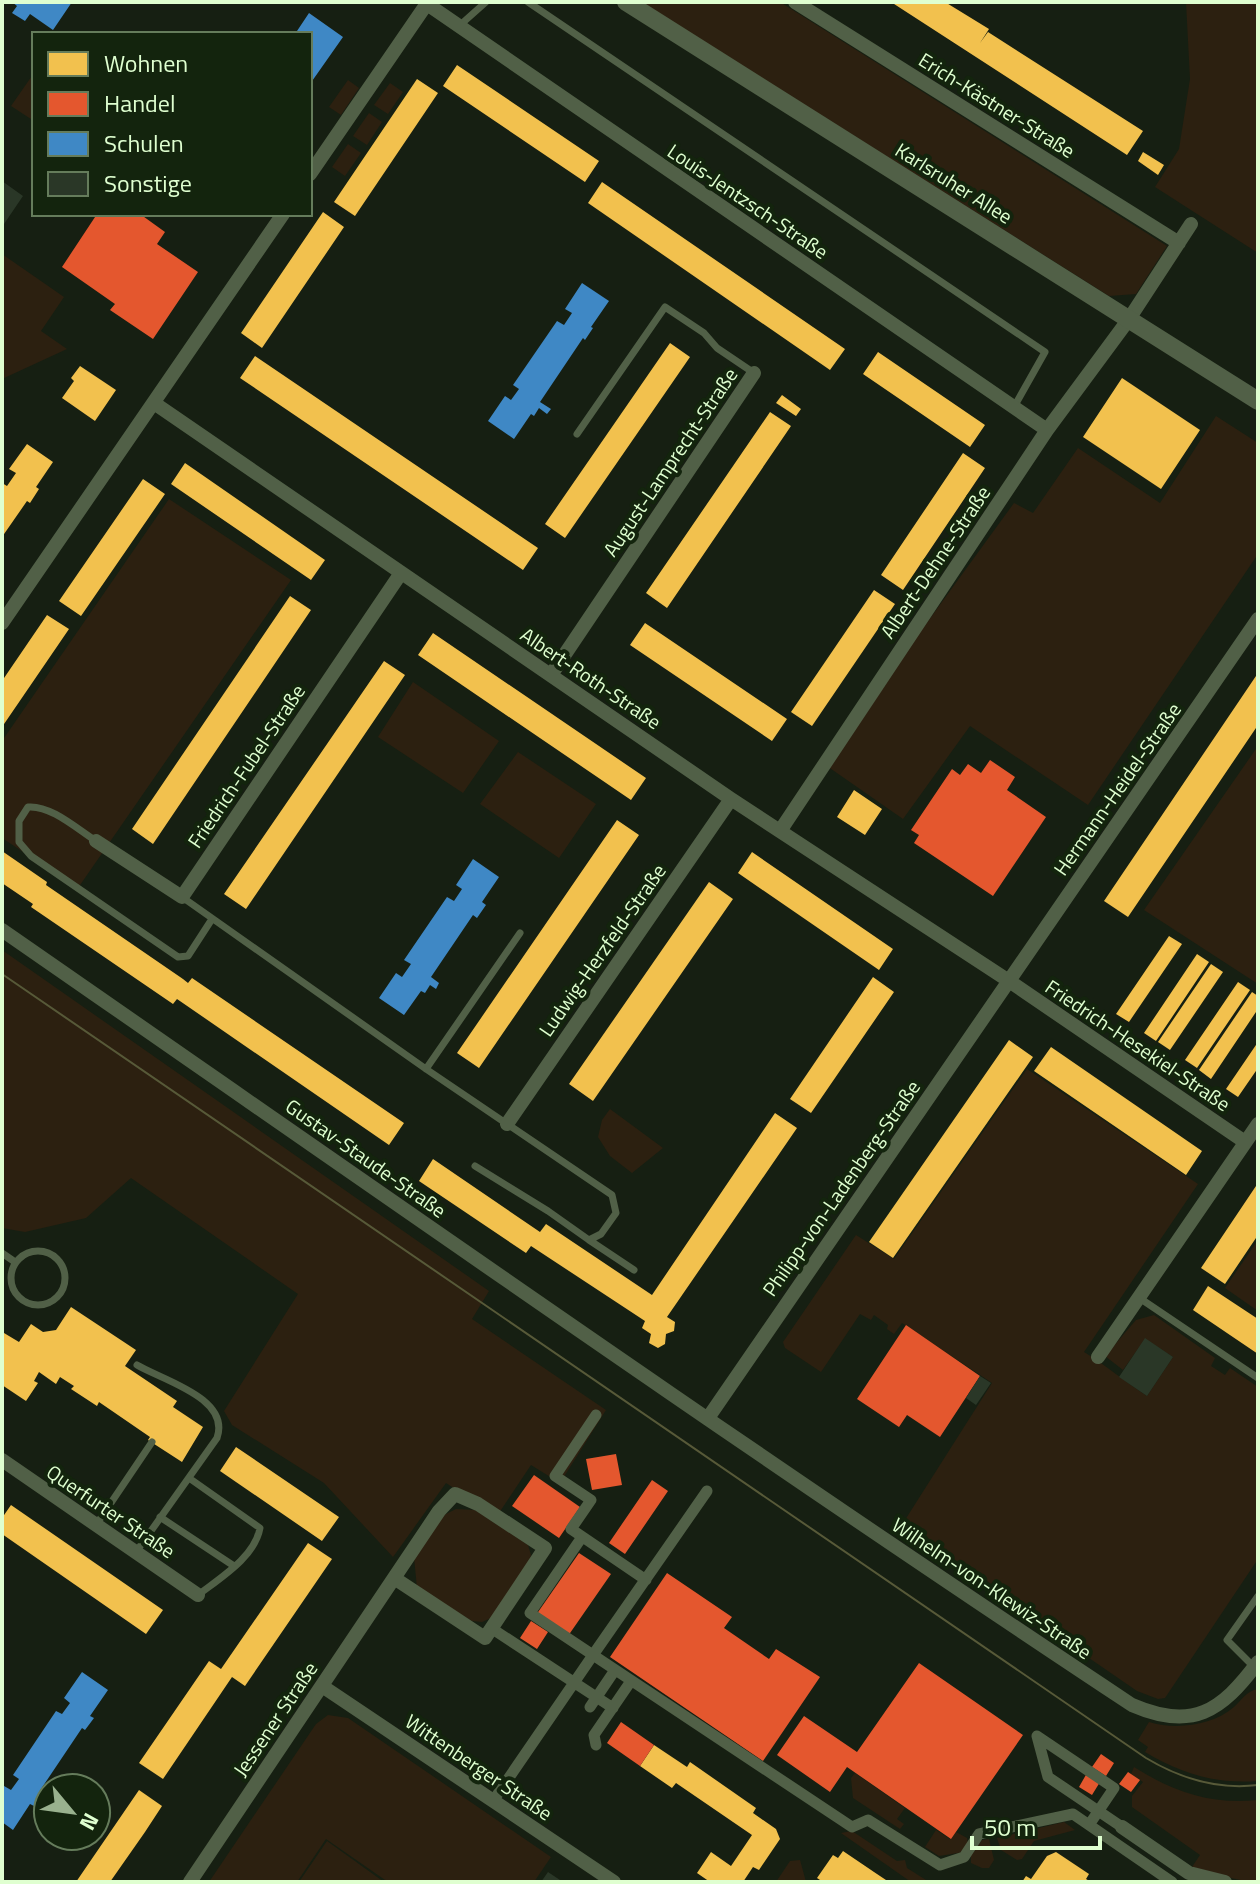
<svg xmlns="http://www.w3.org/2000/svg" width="1260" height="1884" font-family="'Titillium Web',sans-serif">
<rect width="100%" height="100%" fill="#161f12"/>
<!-- green -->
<path fill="#2c2010" d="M641,2H780L1167,246L1136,294L1109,296Z
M1186,2H1258V253L1155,187L1179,149L1190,79Z
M34,73V121L11,106Z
M348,80L359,88L341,115L329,107Z
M390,83L403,92L388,114L374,105Z
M369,113L382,122L367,145L353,136Z
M348,144L361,153L345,176L332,167Z
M2,254L64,297L41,331L67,349L2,379Z
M1216,416L1258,443V554L1088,805L970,726L903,819L824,764L1014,503L1033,513L1078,448L1160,503Z
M169,499L291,580L78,888L2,838V741Z
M413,682L499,741L463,793L378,737Z
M1258,746V984L1144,910Z
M518,752L596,804L559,858L480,804Z
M2,950L489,1291L472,1319L606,1410L560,1483L531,1465L497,1516L446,1483L393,1557L324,1483L232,1425L224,1411L298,1294L131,1178L86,1218L25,1232L2,1228Z
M1027,1069L1198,1184L1084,1352C1106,1365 1125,1382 1147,1396L1173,1357L1145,1339L1123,1370L1105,1356L1136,1320L1154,1315L1215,1358L1211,1366L1225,1375L1230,1368L1258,1387V1559L1165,1698L1158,1699L1137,1691L903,1530L905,1520L992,1383L902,1323L894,1334L887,1329L888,1325L874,1315L871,1320L860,1314L821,1372L785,1348L783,1342L856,1235L894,1259Z
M610,1109L663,1148L632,1173L610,1156L598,1137L602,1120Z
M1258,1240V1311L1225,1288Z
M456,1509L475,1510L528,1545L531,1555L527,1569L493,1617L482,1622L472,1621L417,1588L414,1557L442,1516Z
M1258,1689V1781C1215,1784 1182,1774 1145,1752L1148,1747L1138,1740L1149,1722C1175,1730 1212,1726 1234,1707C1242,1700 1246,1691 1258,1689Z
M328,1715L348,1718L551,1857L534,1882H388L326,1839L297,1882H209L316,1724Z
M1134,1767C1173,1792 1212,1805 1258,1800V1882C1236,1882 1214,1872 1192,1867L1200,1855L1132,1807V1796L1143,1782L1131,1774Z
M855,1773L905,1808L897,1819L904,1824L900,1829L853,1798L851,1778Z
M1064,1822L1075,1830L1034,1841L1022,1859L1017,1860L1001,1850L997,1838Z
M936,1830L950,1839L956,1832L967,1838L968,1844L964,1852L939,1856L925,1847Z
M852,1831L897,1861L905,1860L907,1868L926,1880L937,1882H911L841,1833Z
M989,1839L994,1860L989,1868H982L971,1863V1855L982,1840Z
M327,1841L384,1882H299Z
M800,1860L806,1882H776L790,1861Z"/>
<!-- homes -->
<path fill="#f2c14e" d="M891,2H945L989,29L980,43L988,32L1143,131L1127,155Z
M457,65L599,161L585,182L443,86Z
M417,79L438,93L355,216L334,202Z
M1143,152L1164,165L1158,175L1138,161Z
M602,182L845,349L830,370L588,203Z
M323,212L344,227L262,348L241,333Z
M670,343L690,357L565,538L545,524Z
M878,352L985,425L970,447L863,374Z
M255,356L538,548L523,570L240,378Z
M80,366L116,390L95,421L62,398L74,381L71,378Z
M1122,378L1200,430L1161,489L1083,437Z
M782,395L801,409L796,416L776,403Z
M770,412L791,426L667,608L646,593Z
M27,444L53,462L36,487L39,489L30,503L27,501L2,537V483L7,486L16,473L9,469Z
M963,453L985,468L903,590L881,575Z
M185,463L325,560L311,580L171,484Z
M143,479L165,494L81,616L59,601Z
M874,590L895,604L812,726L791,712Z
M290,596L311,610L153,844L132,829Z
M47,615L69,629L2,727V681Z
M645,623L787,719L772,741L630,645Z
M433,633L646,778L631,800L418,655Z
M384,661L405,675L246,909L224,894Z
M1258,673V725L1128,917L1104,901Z
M854,790L882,809L865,835L837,817Z
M617,820L639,835L479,1068L457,1053Z
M2,851L47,882L46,885L183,979L188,983L192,978L404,1123L389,1145L177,999L173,1004L31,907L33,904L2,883Z
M752,852L893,949L879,970L738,873Z
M709,882L733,899L593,1101L569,1084Z
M1169,936L1182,944L1129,1022L1116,1014Z
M1197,954L1209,962L1156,1041L1144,1033Z
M1211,964L1223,972L1170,1050L1158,1042Z
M873,977L894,992L811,1113L790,1099Z
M1238,982L1250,990L1197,1068L1185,1060Z
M1252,992L1258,996V1009L1211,1079L1199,1070Z
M1009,1040L1033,1057L893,1258L869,1242Z
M1258,1042V1068L1238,1097L1226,1089Z
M1051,1047L1202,1151L1186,1175L1034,1071Z
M775,1113L797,1128L667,1317L675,1322L674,1331L666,1334L665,1344L658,1348L649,1343L651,1334L642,1328L645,1321L531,1246L526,1253L419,1181L433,1159L540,1232L546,1224L652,1295Z
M1258,1183V1235L1225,1284L1201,1268Z
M1208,1286L1258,1319V1354L1193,1310Z
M71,1307L136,1350L125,1366L177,1401L173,1407L203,1427L182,1462L148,1440L150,1437L99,1402L97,1406L71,1389L74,1386L60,1377L56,1384L39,1372L34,1381L38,1383L26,1401L2,1385V1336L4,1333L19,1342L31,1324L43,1332L56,1330Z
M236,1447L339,1517L322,1541L220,1471Z
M11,1505L163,1610L146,1634L2,1534V1518Z
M308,1543L332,1559L245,1686L232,1677L163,1779L139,1763L209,1661L221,1669Z
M654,1745L687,1767L690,1762L756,1808L753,1813L776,1829L780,1839L759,1870L753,1867L743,1882H710L697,1873L711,1852L731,1866L752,1835L676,1783L672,1788L640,1766Z
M139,1790L162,1806L145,1832L110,1882H76Z
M843,1851L874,1872L889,1882H843L839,1880L838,1882H823L817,1878L833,1855L838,1858Z
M1056,1852L1089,1874L1086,1879L1091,1882H1022L1026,1876L1031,1879L1047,1856Z"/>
<!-- shops -->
<path fill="#e4572e" d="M97,214H140L165,232L157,244L198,272L153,339L110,310L115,304L62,267Z
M990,760L1015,777L1007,790L1046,817L993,896L914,843L919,835L911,830L952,769L960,775L968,764L981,773Z
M906,1325L980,1376L940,1437L907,1415L899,1427L857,1399Z
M616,1454L622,1485L592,1490L586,1459Z
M534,1475L580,1507L559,1538L512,1506Z
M652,1480L668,1491L625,1554L609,1543Z
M579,1553L611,1574L568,1636L536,1615Z
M667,1573L732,1617L724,1628L769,1659L776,1649L820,1677L763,1761L610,1657Z
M531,1621L548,1632L537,1649L520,1638Z
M919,1663L1023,1735L951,1839L847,1767L830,1792L777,1755L804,1716L857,1752Z
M621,1722L654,1745L640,1766L607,1743Z
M1101,1754L1114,1763L1106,1776L1092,1767Z
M1128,1772L1140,1780L1131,1792L1119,1784Z
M1087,1773L1100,1782L1092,1795L1079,1787Z"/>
<!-- schools -->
<path fill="#3f88c5" d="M12,2H72L53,30L30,14L25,21L12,13L17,6Z
M309,13L343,37L310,84V34H295Z
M582,283L609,301L591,327L593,328L585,340L583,338L540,402L551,409L547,414L539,408L534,416L531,414L514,439L488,421L505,396L511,400L519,389L513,385L557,321L564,325L572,313L565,309Z
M473,859L499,877L482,902L486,905L477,918L473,915L431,977L439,983L436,989L430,985L425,993L421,991L404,1015L379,998L396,973L402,977L411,964L404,960L447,897L454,901L462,889L456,885Z
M82,1672L108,1690L90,1716L94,1718L85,1730L82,1728L39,1792L42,1794L37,1802L34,1806L30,1804L13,1830L2,1822V1789L4,1786L11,1790L19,1779L13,1775L56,1711L62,1714L70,1703L64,1698Z"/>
<!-- building -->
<path fill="#2a3727" d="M2,181L23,196L2,227Z
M1145,1338L1173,1357L1147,1396L1119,1377Z
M980,1376L991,1383L976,1405L966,1398Z
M548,1872L563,1882H541Z"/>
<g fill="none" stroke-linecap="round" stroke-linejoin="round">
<!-- service -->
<path stroke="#516047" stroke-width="7" d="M528,2L1045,352L1014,407
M459,26L486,2
M577,434L665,307L704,333L717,348L754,373
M96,841C77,829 51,805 28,807L19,821V842L31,856L178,957L188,956L212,919
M182,897L426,1069L612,1195L616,1213L601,1234L589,1240L548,1211L475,1166
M426,1069L520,933
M589,1240L634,1270
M11 1278a27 27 0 1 1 54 0a27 27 0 1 1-54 0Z
M2,1253L15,1262
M1138,1297L1258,1378
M189,1478L260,1528C255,1557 220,1578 198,1595
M160,1517L234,1566
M96,1525L152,1442
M136,1552L217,1438C231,1398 162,1380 137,1365
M1254,1667L1227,1640L1258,1596"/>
<!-- pedestrian -->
<path stroke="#516047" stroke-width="11" d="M596,1415L555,1476L591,1500L571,1529L646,1580
M707,1491L593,1655L852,1827L868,1820L940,1865L964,1857L979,1834L1073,1814L1172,1882
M491,1628L613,1708
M590,1707L615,1670
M1037,1736L1114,1788L1089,1825
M1037,1736L1048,1777L1122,1827
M596,1745L594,1735L631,1681
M493,1801L593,1655L530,1613L582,1537"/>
<!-- minor -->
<path stroke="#516047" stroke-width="14" d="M795,2L1179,243
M427,4L1047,430
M310,174L428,2
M154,403L731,799L1009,981L1245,1142
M2,623L283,214
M551,675L754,373
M780,831L1047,430L1129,319L1191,224
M96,841L182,897L401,573
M2,930C377,1190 751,1453 1132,1705C1192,1731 1221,1712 1258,1662
M507,1124L731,799
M1098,1357L1258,1124
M708,1418L1258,619
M2,1460L198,1595
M322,1686L614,1882
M1122,1827L1189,1873L1225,1882
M190,1882L394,1578L485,1638L545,1548L478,1504L455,1494L439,1511L394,1578"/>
<!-- tertiary -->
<path stroke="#516047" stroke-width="18" d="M626,2L1258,401"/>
<!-- tram -->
<path stroke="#575938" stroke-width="2" d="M2,974L1146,1758C1181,1779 1217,1790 1258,1785"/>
</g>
<g text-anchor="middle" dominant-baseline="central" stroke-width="8" stroke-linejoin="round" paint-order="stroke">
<!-- street labels -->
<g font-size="20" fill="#dfffd0" stroke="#13240d">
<text transform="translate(997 105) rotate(32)">Erich-Kästner-Straße</text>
<text transform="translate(954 183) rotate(32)">Karlsruher Allee</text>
<text transform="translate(748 201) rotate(34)">Louis-Jentzsch-Straße</text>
<text transform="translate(670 462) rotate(-56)">August-Lamprecht-Straße</text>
<text transform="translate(935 562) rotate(-56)">Albert-Dehne-Straße</text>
<text transform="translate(591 678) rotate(34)">Albert-Roth-Straße</text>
<text transform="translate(246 766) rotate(-56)">Friedrich-Fubel-Straße</text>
<text transform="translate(1117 789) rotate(-55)">Hermann-Heidel-Straße</text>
<text transform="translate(602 950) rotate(-55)">Ludwig-Herzfeld-Straße</text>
<text transform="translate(1138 1045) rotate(34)">Friedrich-Hesekiel-Straße</text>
<text transform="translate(366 1158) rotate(35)">Gustav-Staude-Straße</text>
<text transform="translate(841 1188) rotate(-55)">Philipp-von-Ladenberg-Straße</text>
<text transform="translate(111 1511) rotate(34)">Querfurter Straße</text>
<text transform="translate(992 1588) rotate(34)">Wilhelm-von-Klewiz-Straße</text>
<text transform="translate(275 1719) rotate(-56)">Jessener Straße</text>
<text transform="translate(479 1767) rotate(34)">Wittenberger Straße</text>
</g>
</g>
<!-- border -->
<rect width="1260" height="1884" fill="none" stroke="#dfffd0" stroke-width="8"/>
<!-- legend -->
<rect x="32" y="32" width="280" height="184" fill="#13240d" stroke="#657c5b" stroke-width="2"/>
<rect x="48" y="52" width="40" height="24" fill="#f2c14e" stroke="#657c5b" stroke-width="2"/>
<text x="104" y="72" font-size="24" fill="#dfffd0">Wohnen</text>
<rect x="48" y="92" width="40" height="24" fill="#e4572e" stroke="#657c5b" stroke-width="2"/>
<text x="104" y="112" font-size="24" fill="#dfffd0">Handel</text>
<rect x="48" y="132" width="40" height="24" fill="#3f88c5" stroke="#657c5b" stroke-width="2"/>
<text x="104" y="152" font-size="24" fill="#dfffd0">Schulen</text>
<rect x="48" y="172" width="40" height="24" fill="#2a3727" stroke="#657c5b" stroke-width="2"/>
<text x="104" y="192" font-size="24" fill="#dfffd0">Sonstige</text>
<!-- north arrow -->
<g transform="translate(72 1812) rotate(119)"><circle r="38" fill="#13240d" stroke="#657c5b" stroke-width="2"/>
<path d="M0-6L14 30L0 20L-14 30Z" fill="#99b18e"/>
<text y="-12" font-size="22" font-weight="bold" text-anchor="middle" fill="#dfffd0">N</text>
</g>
<!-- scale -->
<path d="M972 1836v12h128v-12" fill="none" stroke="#dfffd0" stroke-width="4"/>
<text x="984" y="1836" font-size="24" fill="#dfffd0" stroke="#13240d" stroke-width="6" paint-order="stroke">50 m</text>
</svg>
